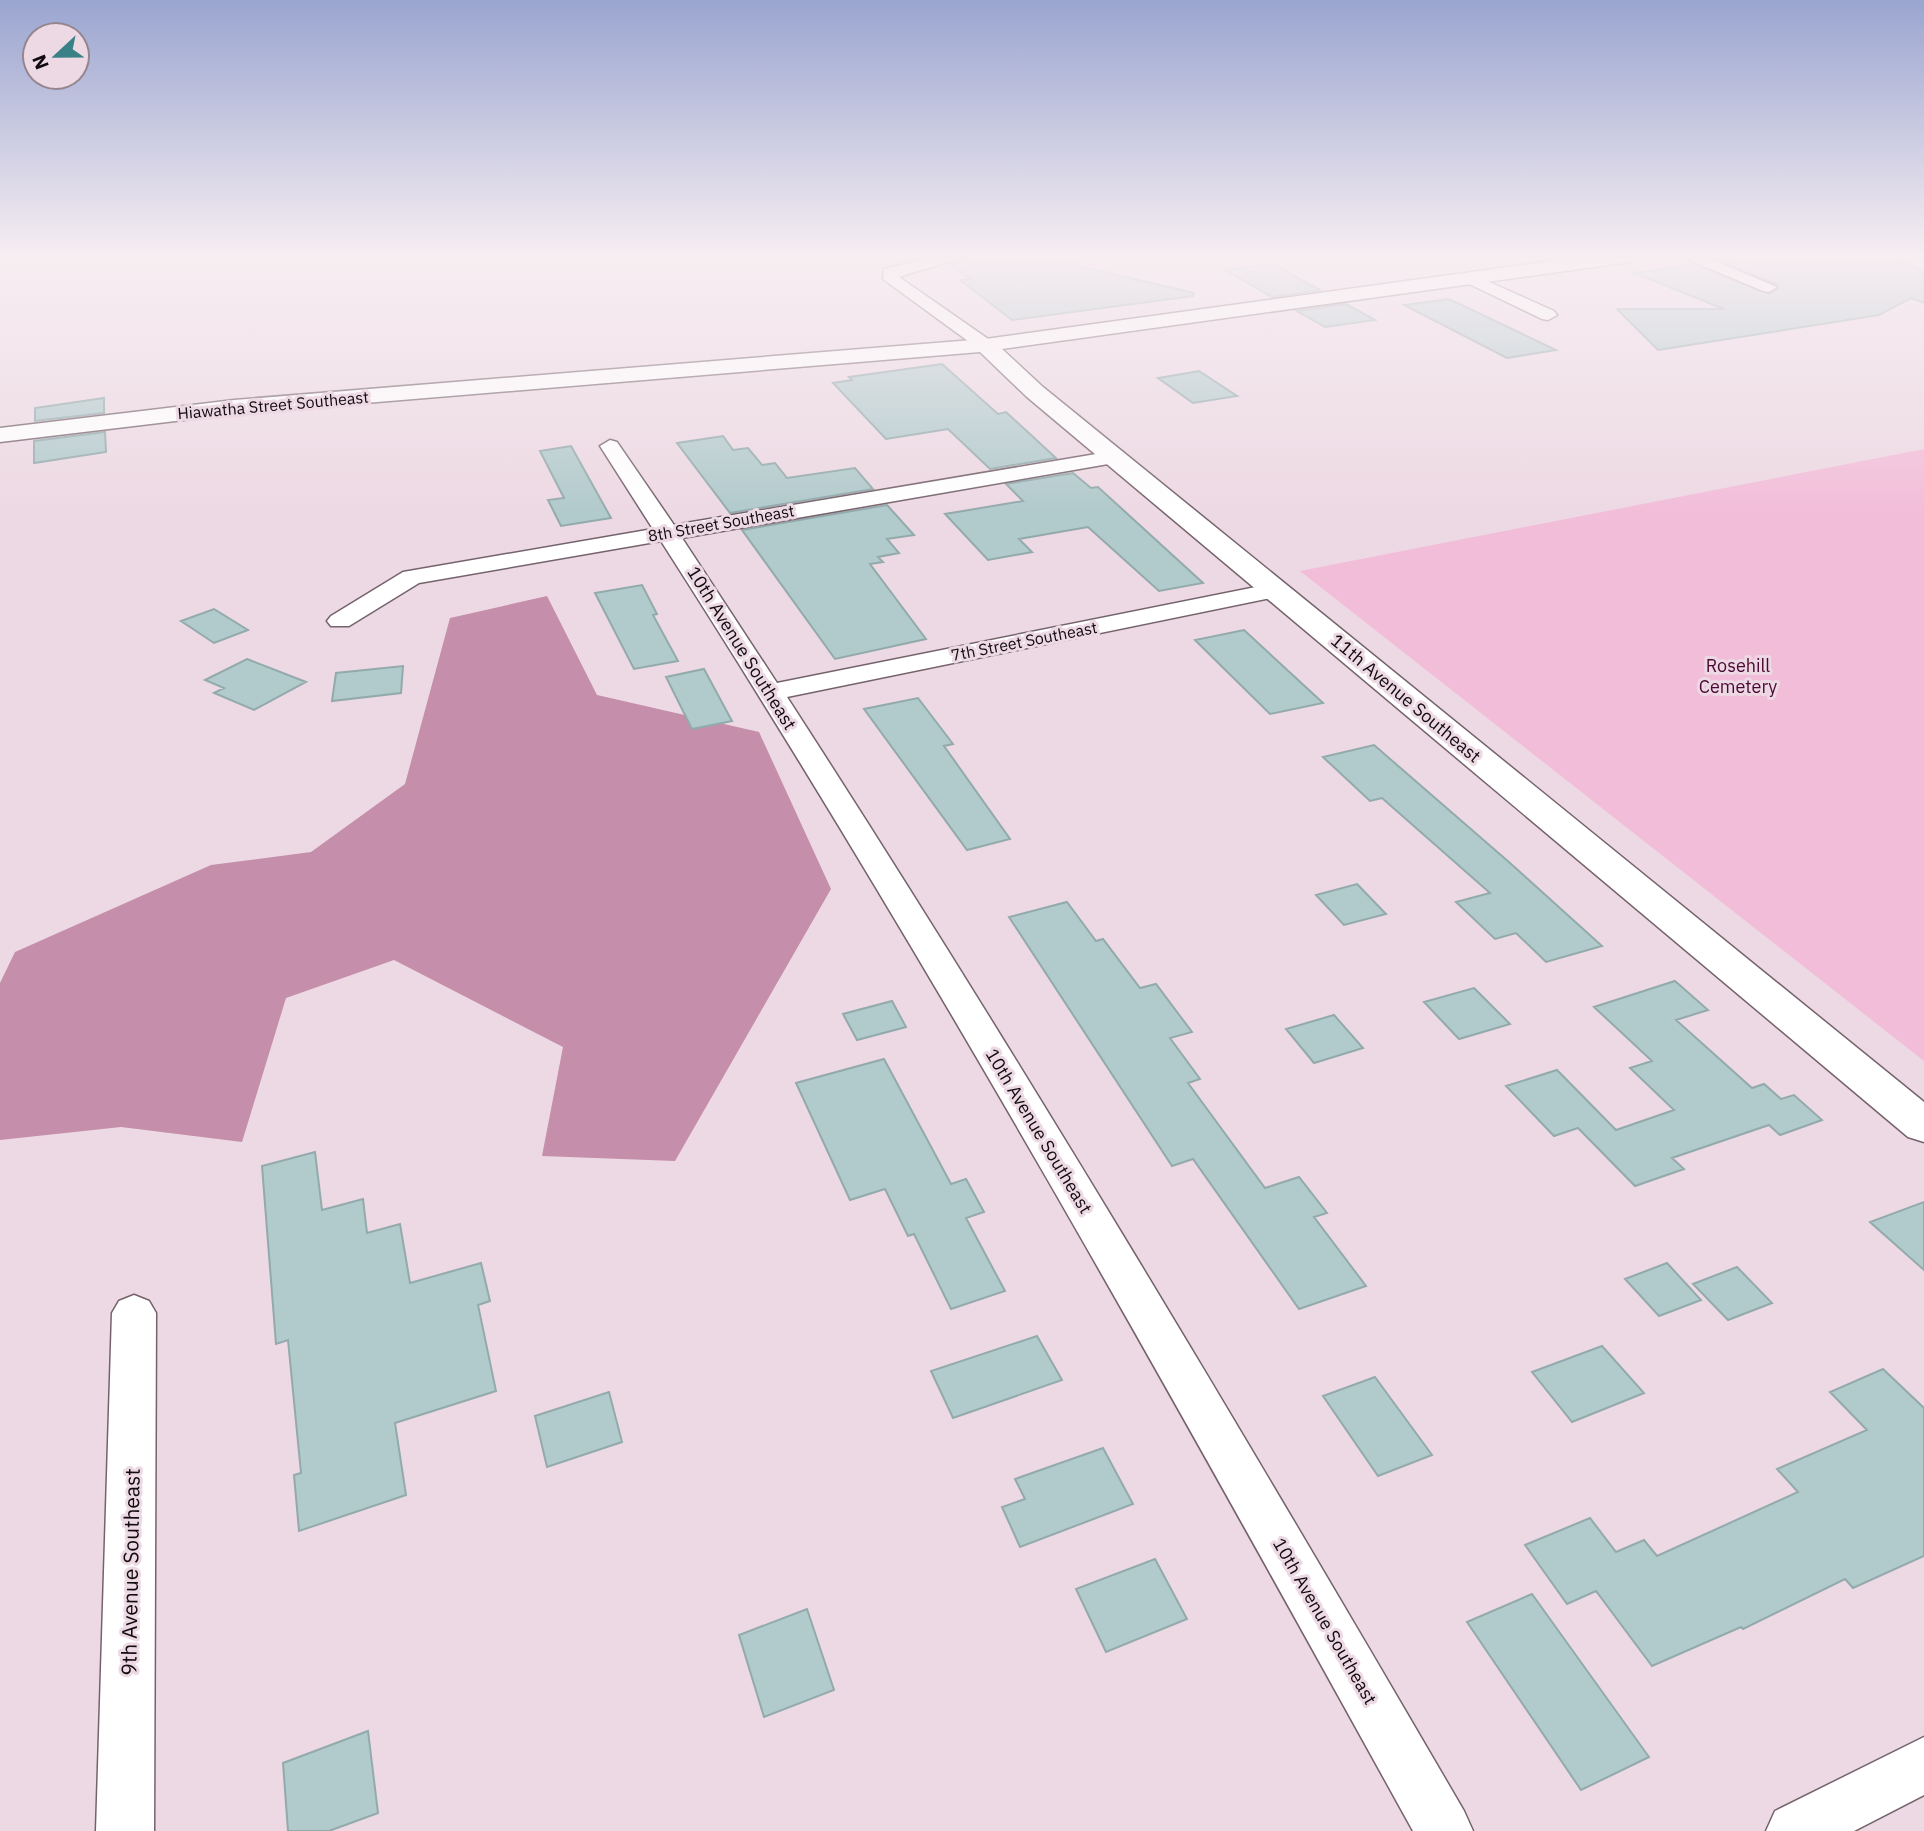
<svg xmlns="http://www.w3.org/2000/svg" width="1924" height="1831" font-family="'IBM Plex Sans',sans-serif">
<rect width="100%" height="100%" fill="#edd9e3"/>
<!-- green -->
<path fill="#f2bdd9" d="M1924,449V1061L1300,571Z"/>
<!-- forest -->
<path fill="#c58eab" d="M547,596L597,695L759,732L831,889L675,1161L542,1156L563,1047L394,960L286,998L242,1142L121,1127L0,1140V983L15,952L211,865L311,852L405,784L450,618Z"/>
<!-- building -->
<path fill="#b1cacc" stroke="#93aaac" stroke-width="2" d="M969,256H1084L1079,266L1194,293L1193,296L1012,320L960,280L970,279L950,264Z
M1754,256H1890L1924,272V303L1911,298L1879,315L1658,350L1617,309H1724L1634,273L1694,265L1770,294L1778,289V285L1721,261Z
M1273,264L1320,290L1272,297L1225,270Z
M1449,299L1556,350L1507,358L1404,305Z
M1346,304L1375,320L1325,327L1297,311Z
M942,364L998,414L1006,412L1056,458L990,469L948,429L886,439L833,383L852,380L849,377Z
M1199,371L1237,396L1193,403L1158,378Z
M104,398V413L35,421V408Z
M105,432L106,452L34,463V441Z
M723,436L733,450L748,448L762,465L775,463L787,478L855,468L873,489L730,513L677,443Z
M571,446L611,518L561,526L548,500L564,498L540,451Z
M1073,473L1091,488L1098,487L1203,583L1159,591L1088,527L1019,539L1032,552L988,560L945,514L1023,501L1006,484Z
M887,505L914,535L887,539L899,553L878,557L883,562L870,564L926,639L835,659L742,530Z
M642,585L657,614L653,615L678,661L634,669L595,593Z
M214,609L248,630L214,643L181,621Z
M1244,630L1323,703L1270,714L1195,640Z
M247,659L306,682L254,710L214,693L224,688L205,680Z
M403,666L401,693L332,701L336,673Z
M704,669L732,721L692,729L666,677Z
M918,698L953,744L944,746L1010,839L967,850L864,709Z
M1374,745L1510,863L1602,946L1546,962L1516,933L1495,939L1456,902L1490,893L1382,798L1370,801L1323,757Z
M1357,884L1386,914L1344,925L1316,895Z
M1067,902L1096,941L1103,939L1140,988L1156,984L1192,1032L1170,1038L1200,1079L1188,1083L1265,1188L1299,1177L1327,1213L1314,1217L1366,1286L1299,1309L1193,1159L1172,1166L1009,917Z
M1675,981L1708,1010L1676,1020L1752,1088L1764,1084L1781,1099L1794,1095L1822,1120L1780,1135L1769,1125L1672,1158L1684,1169L1635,1186L1578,1128L1554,1136L1506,1086L1557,1070L1616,1130L1674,1110L1630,1068L1652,1061L1594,1007Z
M1474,988L1510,1024L1459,1039L1424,1002Z
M892,1001L906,1027L857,1040L843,1014Z
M1334,1015L1363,1048L1314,1063L1286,1029Z
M884,1059L951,1184L966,1179L984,1212L966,1218L1005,1291L951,1309L914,1234L908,1236L885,1189L850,1200L796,1083Z
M315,1152L322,1210L363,1199L367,1233L400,1224L410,1283L481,1263L490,1301L478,1305L496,1391L395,1423L406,1495L299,1531L294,1475L301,1473L288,1340L276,1344L262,1166Z
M1924,1202V1270L1870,1222Z
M1667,1263L1701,1300L1659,1316L1625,1279Z
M1737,1267L1772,1303L1728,1320L1693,1284Z
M1037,1336L1062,1380L953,1418L931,1371Z
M1602,1346L1644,1393L1572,1422L1532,1372Z
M1883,1369L1924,1408V1556L1853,1588L1845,1579L1743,1629L1741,1627L1652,1666L1596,1591L1567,1604L1525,1545L1590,1518L1616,1552L1644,1540L1657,1556L1798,1492L1777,1469L1867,1430L1830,1392Z
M1375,1377L1432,1455L1378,1476L1323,1396Z
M609,1392L622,1442L547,1467L535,1416Z
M1103,1448L1133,1504L1020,1547L1002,1507L1025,1499L1015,1479Z
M1155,1559L1187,1619L1106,1652L1076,1589Z
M1532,1594L1649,1757L1581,1790L1467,1622Z
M807,1609L834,1690L764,1717L739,1635Z
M368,1731L378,1813L329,1831H288L283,1763Z"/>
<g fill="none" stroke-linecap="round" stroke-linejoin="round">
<defs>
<path id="street" d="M937,256H967L899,277L991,341L994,345L991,349H979L883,279L884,269Z
M1547,256H1569L1581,264L1573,269Z
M1680,256H1703L1777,287L1769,292L1763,291Z
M1469,273L1554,311L1557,315L1548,320L1542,319L1463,281V275Z
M610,440L617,442L674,525L1114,451L1125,457L1114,463L682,538L777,683L1276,583L1285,585L1288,590L1285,595L1276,597L787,697C1023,1062 1245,1435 1464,1811L1473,1831H1413C1172,1395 930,960 661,541L419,583L349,626H331L327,621L331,616L403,572L653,529L600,446Z
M134,1295L149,1301L156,1313L154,1831H96L112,1313L119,1301Z
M1924,1737V1795L1854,1831H1766L1775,1811Z"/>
<path id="secondary" d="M1587,256H1639L1630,262L1002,349L1043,387L1924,1102V1142L1908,1137L1027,397L980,352L234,414L0,442V428L234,400L985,339Z"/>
</defs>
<!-- street casing -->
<use href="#street" stroke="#75636c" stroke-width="3"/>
<!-- secondary casing -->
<use href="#secondary" stroke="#75636c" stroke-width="3"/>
<!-- street -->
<use href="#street" fill="#fff" fill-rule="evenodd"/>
<!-- secondary -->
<use href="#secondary" fill="#fff" fill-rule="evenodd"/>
</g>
<!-- sky -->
<linearGradient id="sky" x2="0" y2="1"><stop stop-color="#9aa5d0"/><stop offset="0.5" stop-color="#f7eef2"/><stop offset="1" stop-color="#f7eef2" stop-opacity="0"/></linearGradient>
<rect width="1924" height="513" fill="url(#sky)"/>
<g text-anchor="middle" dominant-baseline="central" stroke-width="6" stroke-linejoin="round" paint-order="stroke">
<!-- far-street labels -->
<g font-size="16" fill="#110a0e" stroke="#edd9e3">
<text transform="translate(273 405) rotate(-5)">Hiawatha Street Southeast</text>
<text transform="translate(721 523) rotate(-10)">8th Street Southeast</text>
<text transform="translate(1024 641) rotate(-11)">7th Street Southeast</text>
</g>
<!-- street labels -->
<g font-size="18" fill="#110a0e" stroke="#edd9e3">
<text transform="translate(742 648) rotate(58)">10th Avenue Southeast</text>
<text transform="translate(1406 698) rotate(40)">11th Avenue Southeast</text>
<text transform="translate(1039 1131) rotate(59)">10th Avenue Southeast</text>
<text transform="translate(1325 1621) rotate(60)">10th Avenue Southeast</text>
</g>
<!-- park labels -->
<g font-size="18" fill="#4a0834" stroke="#edd9e3">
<text x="1738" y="665">Rosehill<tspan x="1738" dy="21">Cemetery</tspan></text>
</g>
<!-- near-street labels -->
<g font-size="21" fill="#110a0e" stroke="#edd9e3">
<text transform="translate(130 1572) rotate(-89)">9th Avenue Southeast</text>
</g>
</g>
<!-- north arrow -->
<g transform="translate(56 56) rotate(248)"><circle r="33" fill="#edd9e3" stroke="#95868e" stroke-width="2"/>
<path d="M0-5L12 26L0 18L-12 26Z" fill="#398187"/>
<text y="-10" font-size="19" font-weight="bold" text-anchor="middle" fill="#110a0e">N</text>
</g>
</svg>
